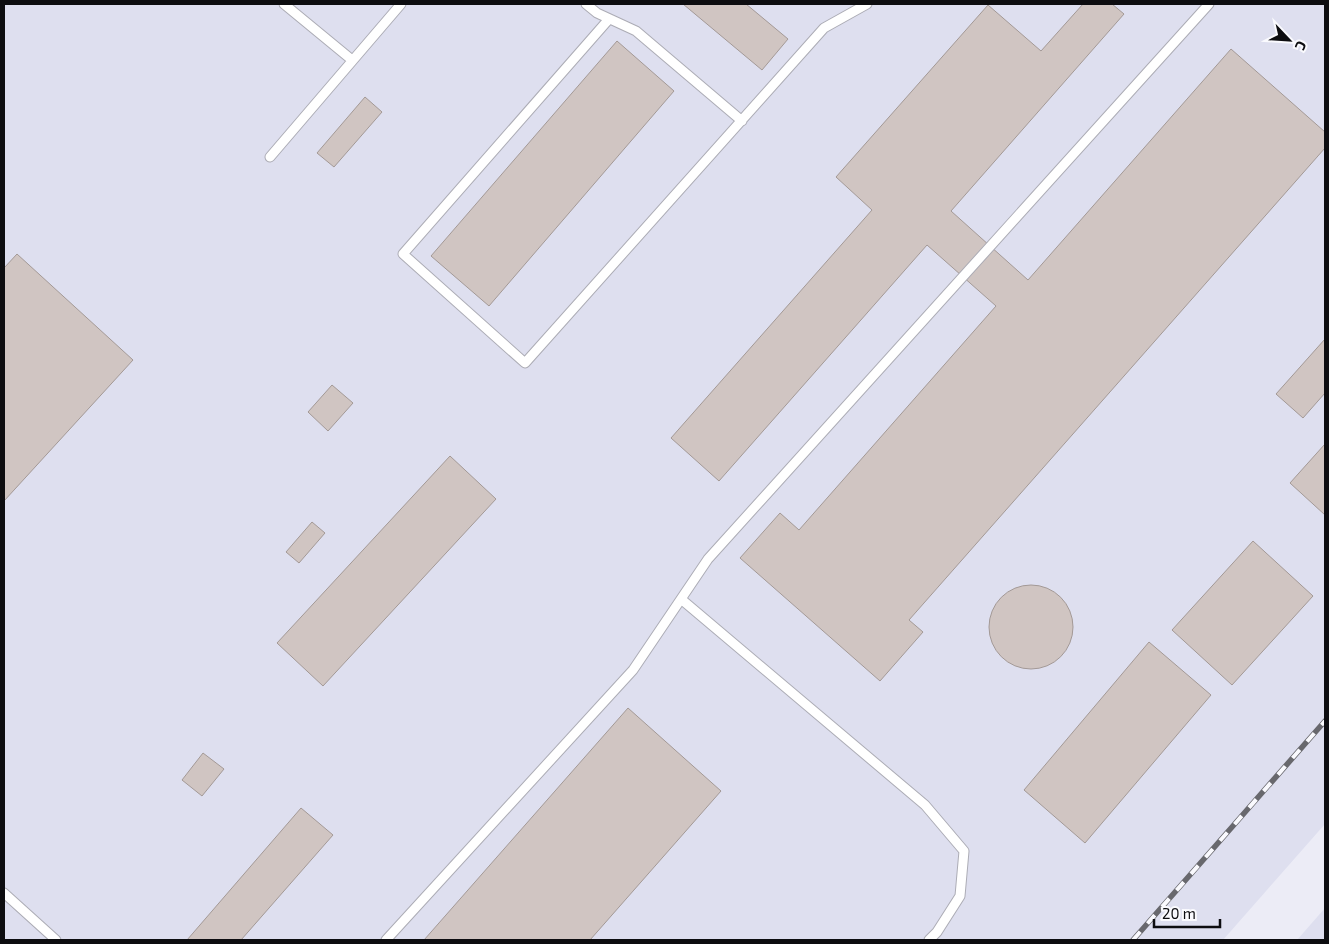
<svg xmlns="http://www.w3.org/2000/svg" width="1329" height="944" font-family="'Exo 2',sans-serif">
<rect width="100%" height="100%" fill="#ececf6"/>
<!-- built -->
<path fill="#dedfef" d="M4,4H1325V824L1223,940H4Z
M1325,908V940H1297Z"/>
<!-- building -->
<path fill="#d0c5c2" stroke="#a39996" d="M683,4H746L788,39L762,70Z
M1083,4H1112L1124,14L951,211L1028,280L1231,49L1325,132V148L909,620L923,632L880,681L740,558L780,513L799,530L996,306L927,245L719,481L671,438L872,210L836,177L988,5L1041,51Z
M617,41L674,91L489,306L431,256Z
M365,97L382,112L334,167L317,153Z
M17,254L133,360L4,501V268Z
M1325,339V393L1303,418L1276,394Z
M332,385L353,403L328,431L308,412Z
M1325,444V515L1290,483Z
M450,456L496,499L323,686L277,643Z
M312,522L325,533L299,563L286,552Z
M1253,541L1313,596L1232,685L1172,630Z
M989 627a42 42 0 1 1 84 0a42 42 0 1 1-84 0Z
M1149,642L1211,695L1085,843L1024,790Z
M628,708L721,791L590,940H424Z
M203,753L224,769L202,796L182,780Z
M301,808L333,835L241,940H187Z"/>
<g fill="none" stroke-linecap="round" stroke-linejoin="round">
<defs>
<path id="lane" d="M284,4L352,60
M586,4L597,13L636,31L742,121
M609,19L403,254L525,363L824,28L867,4
M270,157L401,4
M681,599L925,805L964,851L960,896L937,932L929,940
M4,893L56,940
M386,940L633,670L708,559L1209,4"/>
</defs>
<!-- lane casing -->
<use href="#lane" stroke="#acacb5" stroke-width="11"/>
<!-- lane -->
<use href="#lane" stroke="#fff" stroke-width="9"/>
<defs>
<path id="rail" d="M1133,940L1325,721"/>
</defs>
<!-- rail casing -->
<use href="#rail" stroke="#68686d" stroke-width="5.5"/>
<!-- rail -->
<use href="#rail" stroke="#fafafe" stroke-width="4" stroke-dasharray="11" stroke-linecap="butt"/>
</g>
<!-- border -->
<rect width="1329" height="944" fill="none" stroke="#0d0d10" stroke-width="10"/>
<!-- north arrow -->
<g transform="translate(1289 40) rotate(115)" stroke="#fafafe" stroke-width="4" paint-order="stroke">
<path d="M0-4L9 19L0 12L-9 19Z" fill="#0d0d10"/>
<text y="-8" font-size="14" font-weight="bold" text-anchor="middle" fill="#0d0d10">С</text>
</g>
<!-- scale -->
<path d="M1154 919v8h66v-8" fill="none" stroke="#0d0d10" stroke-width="2.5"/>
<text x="1162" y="919" font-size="15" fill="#0d0d10" stroke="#fafafe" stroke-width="4" paint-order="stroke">20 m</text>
</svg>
